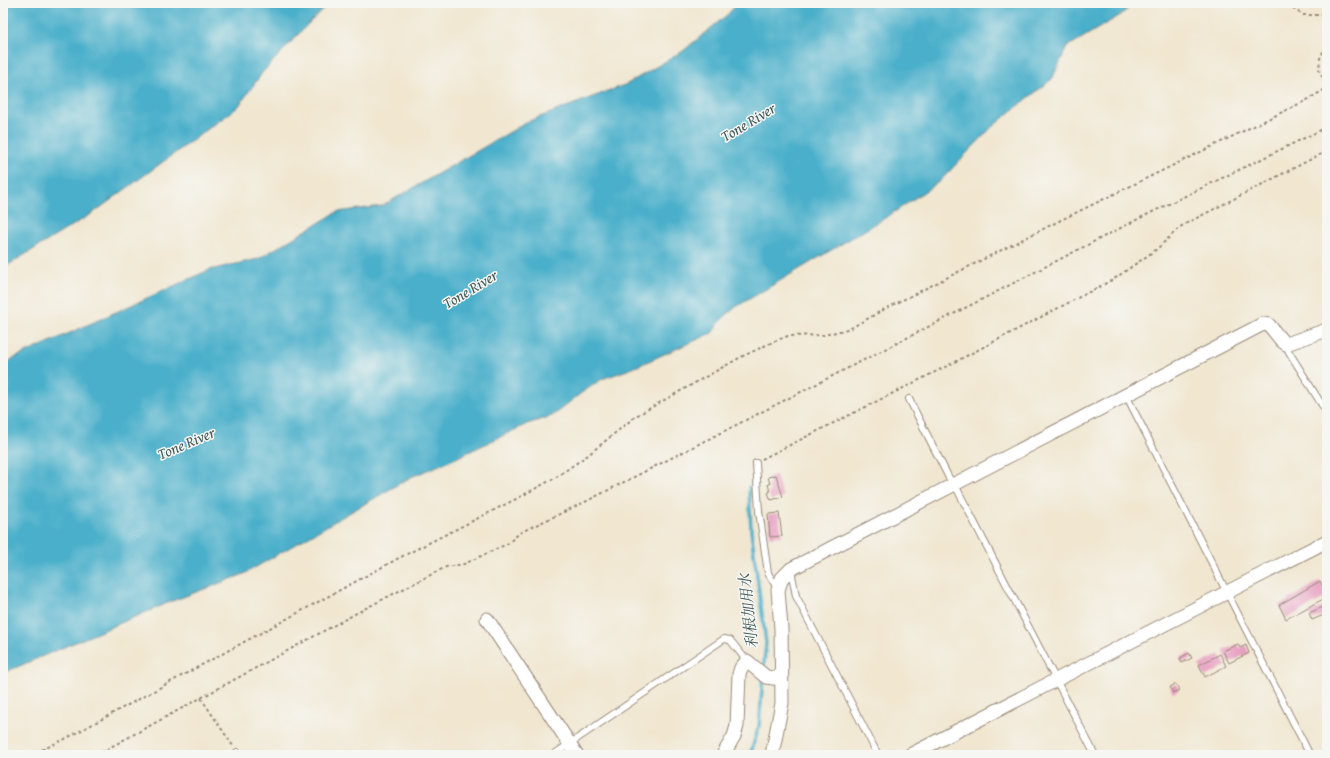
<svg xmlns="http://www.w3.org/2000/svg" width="1330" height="758" font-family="'Gentium Book Plus','Noto Serif JP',serif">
<rect width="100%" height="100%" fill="#f6f6f2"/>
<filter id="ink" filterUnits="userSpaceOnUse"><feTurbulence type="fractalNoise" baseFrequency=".025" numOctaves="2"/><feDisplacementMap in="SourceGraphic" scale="8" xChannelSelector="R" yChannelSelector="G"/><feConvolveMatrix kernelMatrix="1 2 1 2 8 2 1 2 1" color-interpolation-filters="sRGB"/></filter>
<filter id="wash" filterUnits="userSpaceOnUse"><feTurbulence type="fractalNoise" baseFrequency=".012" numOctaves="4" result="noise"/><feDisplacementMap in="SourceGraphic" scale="16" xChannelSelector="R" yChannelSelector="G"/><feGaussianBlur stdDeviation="0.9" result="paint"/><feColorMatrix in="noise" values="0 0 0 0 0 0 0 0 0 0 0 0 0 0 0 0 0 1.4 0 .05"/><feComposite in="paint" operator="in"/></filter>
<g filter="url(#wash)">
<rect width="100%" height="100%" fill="#f1e7d1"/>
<!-- water -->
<path fill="#4aafca" stroke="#426c74" d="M3,3H330L308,24L262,73L238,107L93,213L3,268Z
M738,3H1135L1119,16L1067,47L1052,79L993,126L940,181L890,215L736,307L722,319L712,333L633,368L602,379L580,394L552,416L527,424L454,459L411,477L244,574L170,602L3,673V367L12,359L209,270L258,259L337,212L382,206L529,121L627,84L683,51L728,14Z"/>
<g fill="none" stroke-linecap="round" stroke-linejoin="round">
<!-- stream -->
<path stroke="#4aafca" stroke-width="3.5" d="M749,487L751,531L766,643L763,671
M750,755L759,726L763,677"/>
</g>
<g id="blocks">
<!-- building -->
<path fill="#e799bd" d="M776,475L783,497L771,500L768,493L770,492L768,484H770L768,477Z
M779,513L782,536L770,537L768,514Z
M1320,581L1327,595V597L1286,619L1279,605Z
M1323,607L1326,614L1312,620L1309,613Z
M1238,644L1240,648L1246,645L1249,653L1229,663L1223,651Z
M1189,653L1192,658L1182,663L1180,658Z
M1220,654L1226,666L1205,677L1199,665Z
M1176,684L1179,690L1173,693L1170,687Z"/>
</g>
</g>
<g filter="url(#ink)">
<use href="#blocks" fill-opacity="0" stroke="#968878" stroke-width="1"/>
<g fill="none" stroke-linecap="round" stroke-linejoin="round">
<defs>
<path id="lane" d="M1286,344L1289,352L1327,413
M1126,395L1310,755
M909,399L949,478L955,485L1095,755
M756,463L759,511L768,573L777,588
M791,570L796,596L878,755
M237,752L239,755
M553,755L724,639L730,640L747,661"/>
<path id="street" d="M487,619L577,755
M723,755L734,736L737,726L739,674L741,668L747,661L766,677L781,679
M772,755L782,703L781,628L778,590L782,578L791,569L1263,324L1269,325L1282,341L1286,344L1327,330
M910,755L1327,541"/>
</defs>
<!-- lane casing -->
<use href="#lane" stroke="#968878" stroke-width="8"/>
<!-- street casing -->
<use href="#street" stroke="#968878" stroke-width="15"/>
<!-- path -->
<path stroke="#968878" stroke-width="2" stroke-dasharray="3 3" stroke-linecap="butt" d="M1291,3L1292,8L1303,15H1327
M1327,88L1319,70L1320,58L1327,44
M762,459L951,364L1114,279L1157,249L1180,227L1187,223L1327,151
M201,698L233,746
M31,755L67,738L399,558L516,499L555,478L588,455L636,416L741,357L775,341L788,336L824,335L851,328L883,310L1059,221L1307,100L1327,88
M96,755L366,608L446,567L464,564L507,544L521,532L583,503L899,342L1138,219L1327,127"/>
<!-- lane -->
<use href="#lane" stroke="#fff" stroke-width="6"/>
<!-- street -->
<use href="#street" stroke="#fff" stroke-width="13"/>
</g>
</g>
<g text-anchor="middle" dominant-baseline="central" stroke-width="3" stroke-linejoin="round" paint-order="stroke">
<!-- water labels -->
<g font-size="15" font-style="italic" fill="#40595a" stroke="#f6f6f2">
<text transform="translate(748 122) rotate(-31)">Tone River</text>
<text transform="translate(470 289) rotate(-31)">Tone River</text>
<text transform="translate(186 443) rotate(-23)">Tone River</text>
<text transform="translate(748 611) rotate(-96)">利根加用水</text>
</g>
</g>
<!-- margin -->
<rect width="1330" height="758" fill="none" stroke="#f6f6f2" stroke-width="16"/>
</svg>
